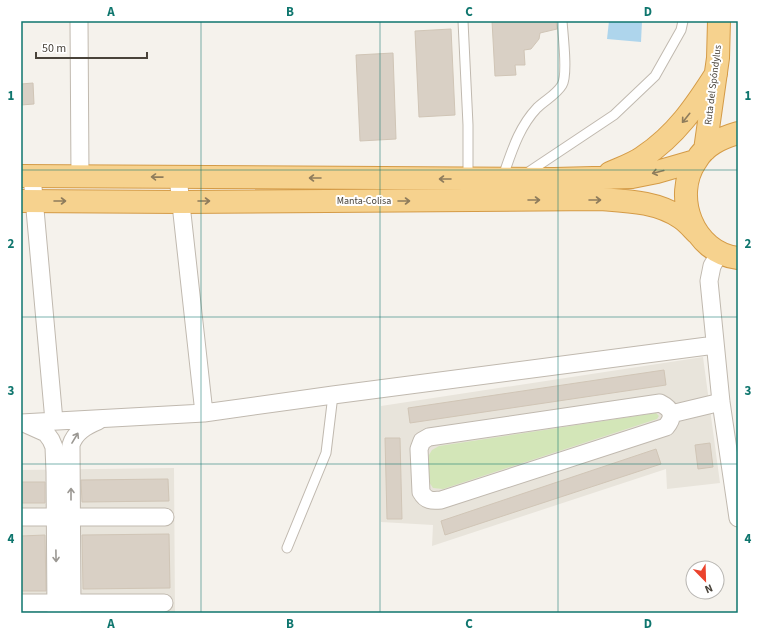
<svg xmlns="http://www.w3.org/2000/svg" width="759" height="634" font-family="'Source Sans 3',sans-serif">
<rect width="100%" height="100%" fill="#f5f2ec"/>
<!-- residential -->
<path fill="#e8e4db" d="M703,357L720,483L667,489L666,469L432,546L433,525L381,522V406Z
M174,468L175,613H21V470Z"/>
<!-- green -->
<path fill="#d3e6b8" d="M656,413L659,416L657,419L443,489L433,488L429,482V455L432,450L439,446Z"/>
<!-- water -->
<path fill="#aed5ec" d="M609,21H642L641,42L607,39Z"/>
<!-- building -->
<path fill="#d9d0c5" stroke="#d0c5b6" d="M492,21H556L557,29L540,33L539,39L531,49L524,50L525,65H515L516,75L495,76Z
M451,29L455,115L419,117L415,31Z
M393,53L396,139L360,141L356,55Z
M33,83L34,104L21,105V84Z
M664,370L666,385L410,423L408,408Z
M385,438H400L402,519H387Z
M710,443L713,467L698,469L695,445Z
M656,449L661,464L445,535L441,521Z
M168,479L169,501L82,502L81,480Z
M21,482H45V503H21Z
M169,534L170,588L83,589L82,535Z
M45,535L46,591H21V536Z"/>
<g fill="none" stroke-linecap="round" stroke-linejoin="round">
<defs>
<path id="service" d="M463,21L468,125V179
M524,175L614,115L655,76L681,30L683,21
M502,179C511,154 518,128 537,108C545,100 556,95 562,85C568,75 563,35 562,21
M287,548L326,453L333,395"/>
<path id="minor" d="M79,21L80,176
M32,176L54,421
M178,177L204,413
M720,252L712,266L709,281L721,402L738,518
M660,403C672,409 675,416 666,427L441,500C432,501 426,501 421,492L419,449L422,441L429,437Z
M671,414L721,402
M21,423L204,413L333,395L715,345
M26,424L46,433L51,440L54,447L55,472L56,613
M21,517H165
M21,603H164
M72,613L71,445C75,432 86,426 98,421"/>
<path id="trunk" d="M738,133C721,138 705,145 696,161C672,196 693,253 738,258
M705,150L718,58L719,21
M610,173C621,168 633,164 643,157C676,135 695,107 716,74
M21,176L554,179L632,177L657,172L695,161
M21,201L181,202L601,199C628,201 658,202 681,218C687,222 692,228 697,233"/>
</defs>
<!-- service casing -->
<use href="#service" stroke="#c0b9af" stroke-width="11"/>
<!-- minor casing -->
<use href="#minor" stroke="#c0b9af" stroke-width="19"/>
<!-- trunk casing -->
<use href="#trunk" stroke="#d49b47" stroke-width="24"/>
<!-- service -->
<use href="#service" stroke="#fff" stroke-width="9"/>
<!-- minor -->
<use href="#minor" stroke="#fff" stroke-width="17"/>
<!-- trunk -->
<use href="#trunk" stroke="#f6d28e" stroke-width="22"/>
</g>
<!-- one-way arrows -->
<defs><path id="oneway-shaft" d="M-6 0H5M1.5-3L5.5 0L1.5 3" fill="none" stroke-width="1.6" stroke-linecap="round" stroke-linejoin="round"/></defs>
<g stroke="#8e7c5c">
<use href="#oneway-shaft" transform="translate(686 118) rotate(129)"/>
<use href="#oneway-shaft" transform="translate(658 172) rotate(166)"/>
<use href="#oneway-shaft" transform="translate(157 177) rotate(-179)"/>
<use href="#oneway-shaft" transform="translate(315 178) rotate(-180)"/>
<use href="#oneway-shaft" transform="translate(445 179) rotate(-180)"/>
<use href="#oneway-shaft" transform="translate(534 200)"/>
<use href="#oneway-shaft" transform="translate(595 200)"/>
<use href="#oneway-shaft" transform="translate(60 201)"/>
<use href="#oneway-shaft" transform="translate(204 201)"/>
<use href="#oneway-shaft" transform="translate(404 201)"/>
</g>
<g stroke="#9b9893">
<use href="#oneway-shaft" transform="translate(75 438) rotate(-59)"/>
<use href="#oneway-shaft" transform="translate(71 494) rotate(-90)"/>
<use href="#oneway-shaft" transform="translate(56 556) rotate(89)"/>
</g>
<!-- grid -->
<path fill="none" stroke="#0f766e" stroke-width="1" stroke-opacity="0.55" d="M201,21V613M380,21V613M558,21V613M21,170H738M21,317H738M21,464H738"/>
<g text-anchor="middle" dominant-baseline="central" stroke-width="4" stroke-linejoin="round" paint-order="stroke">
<!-- street labels -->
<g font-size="10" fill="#49433a" stroke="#fff">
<text transform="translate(713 85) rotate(-83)">Ruta del Spóndylus</text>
<text x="364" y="201">Manta-Colisa</text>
</g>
</g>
<!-- border -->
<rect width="759" height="634" fill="none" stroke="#ffffff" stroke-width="44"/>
<!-- north arrow -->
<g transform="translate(705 580) rotate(157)"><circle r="19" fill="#ffffff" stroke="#b6b4b0"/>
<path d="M0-3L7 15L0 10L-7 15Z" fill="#eb432d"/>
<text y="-6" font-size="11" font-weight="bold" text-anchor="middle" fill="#49433a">N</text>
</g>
<!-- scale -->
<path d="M36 52v6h111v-6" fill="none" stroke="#49433a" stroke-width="2"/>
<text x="42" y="52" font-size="12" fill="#49433a" stroke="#ffffff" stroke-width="3" paint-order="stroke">50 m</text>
<rect x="22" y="22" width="715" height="590" fill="none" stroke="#0f766e" stroke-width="1.5"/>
<g font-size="13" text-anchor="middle" font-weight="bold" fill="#0f766e">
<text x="111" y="16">A</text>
<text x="290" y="16">B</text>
<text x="469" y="16">C</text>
<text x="648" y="16">D</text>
<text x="11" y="100">1</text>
<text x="748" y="100">1</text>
<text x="11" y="248">2</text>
<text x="748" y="248">2</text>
<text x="11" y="395">3</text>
<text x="748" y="395">3</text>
<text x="11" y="543">4</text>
<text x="748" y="543">4</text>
<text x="111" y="628">A</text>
<text x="290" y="628">B</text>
<text x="469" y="628">C</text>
<text x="648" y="628">D</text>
</g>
</svg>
